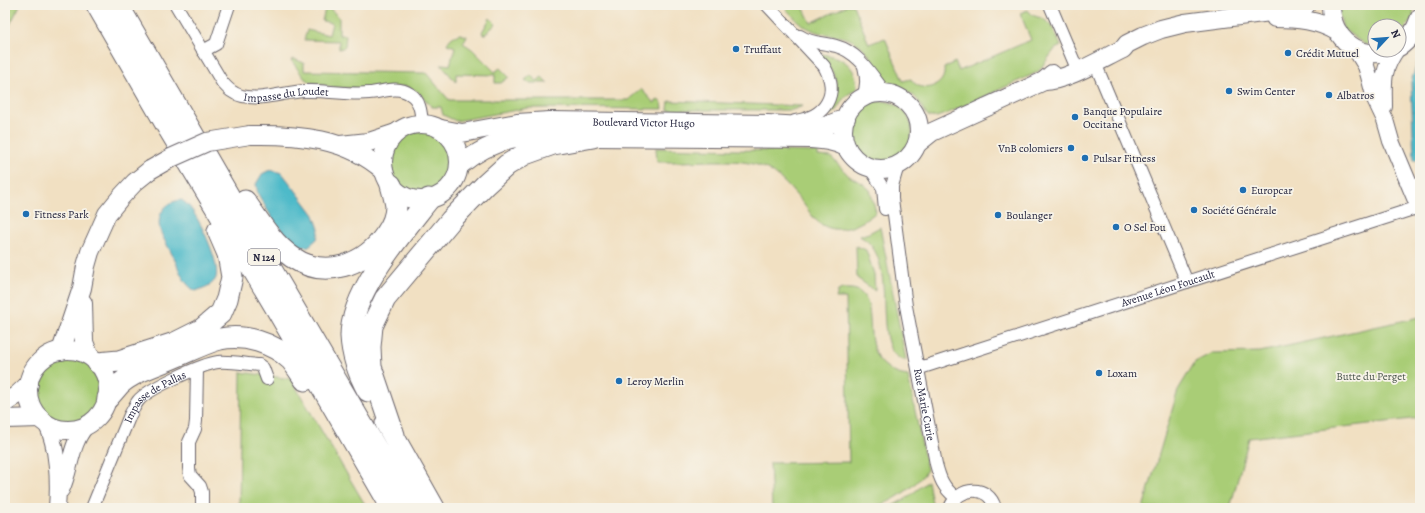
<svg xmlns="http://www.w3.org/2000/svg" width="1425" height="513" font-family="Alegreya,serif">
<rect width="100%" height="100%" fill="#f7f3e8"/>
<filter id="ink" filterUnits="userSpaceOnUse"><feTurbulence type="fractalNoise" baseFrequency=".025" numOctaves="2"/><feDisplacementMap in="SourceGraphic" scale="8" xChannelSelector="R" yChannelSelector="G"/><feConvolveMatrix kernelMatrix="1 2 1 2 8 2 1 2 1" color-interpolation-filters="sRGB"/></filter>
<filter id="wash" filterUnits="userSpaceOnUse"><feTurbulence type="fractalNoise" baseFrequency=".012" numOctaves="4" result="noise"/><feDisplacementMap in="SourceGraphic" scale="16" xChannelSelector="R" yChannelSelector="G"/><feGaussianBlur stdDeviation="0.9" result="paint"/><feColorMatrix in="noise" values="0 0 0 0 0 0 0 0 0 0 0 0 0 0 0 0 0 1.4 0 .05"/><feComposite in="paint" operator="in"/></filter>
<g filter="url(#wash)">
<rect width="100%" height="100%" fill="#f1e0c2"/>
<!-- green -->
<path fill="#a9cd76" stroke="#667858" d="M5,5H20L5,34Z
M326,5H330L331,10L339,17V35H346L345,47L339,49V41L304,40L307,30L329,35L332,23L322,21Z
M786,5H802L811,23L846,6V5H853L869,44L885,38L903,81L911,79C921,95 947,87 944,68L955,62L959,71L1031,40L1020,13L1028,10C1034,19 1039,15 1046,21C1054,27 1057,38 1061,46L1055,49L1038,72L946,114C941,116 933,119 928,116C924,113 920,101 914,96C905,89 890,86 885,79C876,69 872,56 862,47C845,32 827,38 810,29C800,25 794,17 786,9Z
M1337,5H1414L1413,17L1399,38V26H1375V45L1364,44L1343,29Z
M490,18L496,24L484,35L482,32Z
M460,34L467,36L463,43L472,49L495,72L500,68L509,77L501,83H495V75L456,74V82L442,66V64L450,65L455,47L447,44C450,38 453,36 460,34Z
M819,54C842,56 857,65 857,89C853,92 847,94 844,98C837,107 838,113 825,116C825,108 831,106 834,99C842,81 830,67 819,54Z
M294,59L304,63V71L426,73L449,100H628L641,89L654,103L658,100L662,103L663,109L528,108L456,121L443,115L441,107H432L417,91L406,86L366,89L331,87L310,82L305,79L291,60Z
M531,75L537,81L542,77L548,83H529L525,80Z
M850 132a31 31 0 1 1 62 0a31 31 0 1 1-62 0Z
M669,101H670L803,106L792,110H668Z
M390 162a31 31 0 1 1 62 0a31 31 0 1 1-62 0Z
M656,148L818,152V156L831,157L849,176L862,183L870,190L876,212C860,226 837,237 818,222C813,218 809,211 805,206C795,193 778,173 763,167C745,160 727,161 709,161C691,162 674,162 657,162Z
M880,227L906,360C865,355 904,256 859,236L869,233Z
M856,246L866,250L874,274L875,291L857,278Z
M842,289C848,289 855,288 860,292C880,307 859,349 888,368C894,373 900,375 908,376L927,470C919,483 897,499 883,504C876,506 868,507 861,508H772L770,463L849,462L846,298H836L838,291Z
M1420,317V418L1249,438L1230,508H1143L1178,390L1195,362L1212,353L1260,352Z
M37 390a32 32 0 1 1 64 0a32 32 0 1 1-64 0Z
M241,372L291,379L367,508H239Z
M928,481L933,508H888L907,498Z"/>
<!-- water -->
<path fill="#4ebac9" stroke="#386e82" d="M1420,54V160H1414L1411,82Z
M270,170L282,173L293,187L314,215L319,229L317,239L309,246L302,247L293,243L274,221L258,194L256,184L262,174Z
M182,200C185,203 189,205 191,209C200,220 223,268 215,280C211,286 203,288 196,291C184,286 179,269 174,258C170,250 165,242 161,233C155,217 164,201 182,200Z"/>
</g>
<g filter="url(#ink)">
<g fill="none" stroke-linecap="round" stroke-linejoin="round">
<defs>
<g id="minor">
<path id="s1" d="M176,5L222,82C228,89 233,94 242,96C263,101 284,92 305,91C326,90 348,95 369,93C383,92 397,85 410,94C420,100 421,112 422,123"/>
<path d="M767,5L824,66C840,94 826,117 795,121"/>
<path d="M1050,5L1075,64"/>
<path d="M800,36C812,44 823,42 836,46C859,52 872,76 886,94"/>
<path d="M203,51L216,44L229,5"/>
<path d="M1095,63L1187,282"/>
<path d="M863,98C867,86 867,78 864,66"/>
<path id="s2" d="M898,165L892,186V199L906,306L936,464C940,479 943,487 955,497"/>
<path d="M870,168L883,188L885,209"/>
<path id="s3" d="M918,364L923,367L1419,207"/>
<path d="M197,369L196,421L195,429L189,442V468L190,475L200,486L202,492V508"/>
<path id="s4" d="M92,508L130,415C133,410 135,405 138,401C147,389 203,364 218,362C231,361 246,364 259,365L263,368L267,379"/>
<path d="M950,508C958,486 989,484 995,508"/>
</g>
<path id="tertiary" d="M1355,48L1366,66L1369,76L1375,99L1385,120L1391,141L1420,210
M1384,107C1384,82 1381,72 1396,50
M46,423C58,446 59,482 57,508
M61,490C71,469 70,444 86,426"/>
<g id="secondary">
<path d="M1331,5C1331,39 1360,62 1393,50"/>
<path d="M1275,18C1297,18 1318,20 1338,32"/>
<path d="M1399,47C1410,40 1416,29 1420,17"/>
<path d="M1044,81C1066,81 1102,59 1123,49L1127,44L1143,36L1161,29L1185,23L1278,11L1306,5"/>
<circle cx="881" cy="131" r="38"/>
<circle cx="421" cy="162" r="38"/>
<path id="s5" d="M441,129L462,133L517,123L550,121L768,124L819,127L828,125L846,118"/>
<path d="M250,135C298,134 347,138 384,171"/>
<path d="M917,144L932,132L1044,81L1052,74"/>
<path d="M340,145L369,142L396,133"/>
<path d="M459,166C501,131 542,132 593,137L811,139C824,140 835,141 846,147"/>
<path d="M83,303L84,342L89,355"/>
<circle cx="68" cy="390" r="40"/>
<path d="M61,351L82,288L86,266L90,252L107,214L120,198L135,182L150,170"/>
<path d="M5,403L17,395L29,384"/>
<path d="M5,419L40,418"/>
</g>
<path id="trunk" d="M97,5L167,126L276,308L392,508
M118,5L253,238L411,508
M245,201C259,221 272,243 292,257C325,280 365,265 386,234C391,227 396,216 396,206C395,199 393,192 391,185
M98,363L119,361L175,343L201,330L221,313L227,299L232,277L228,254L218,231
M368,391C358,373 352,356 351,336C351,292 403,232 429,199
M108,398C112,393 116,389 120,384C135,371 157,365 175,357C189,351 205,343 220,339C245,334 273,343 291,360C296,366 301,374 305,380
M386,423L434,508
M394,435L371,367L370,347L372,326L385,299L451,220L485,185L507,165L525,154L553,144L593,137"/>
</defs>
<!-- minor casing -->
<use href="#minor" stroke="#6a646a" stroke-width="14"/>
<!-- tertiary casing -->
<use href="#tertiary" stroke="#6a646a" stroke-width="18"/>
<!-- secondary casing -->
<use href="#secondary" stroke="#6a646a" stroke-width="20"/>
<!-- trunk casing -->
<use href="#trunk" stroke="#6a646a" stroke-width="23"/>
<!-- minor -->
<use href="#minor" stroke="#fff" stroke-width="12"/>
<!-- tertiary -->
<use href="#tertiary" stroke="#fff" stroke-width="16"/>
<!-- secondary -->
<use href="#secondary" stroke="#fff" stroke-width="18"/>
<!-- trunk -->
<use href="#trunk" stroke="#fff" stroke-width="21"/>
<defs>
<path id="secondary-bridge" d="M150,170L171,158L207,142L250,135"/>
</defs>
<!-- secondary-bridge casing -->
<use href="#secondary-bridge" stroke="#6a646a" stroke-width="20" stroke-linecap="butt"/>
<!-- secondary-bridge -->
<use href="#secondary-bridge" stroke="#fff" stroke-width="18"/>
</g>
</g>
<!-- markers -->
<g fill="#1f6fb2" stroke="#f7f3e8" stroke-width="1.5">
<circle cx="736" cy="49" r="4"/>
<circle cx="1288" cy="53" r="4"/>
<circle cx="1229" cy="91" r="4"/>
<circle cx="1329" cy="95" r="4"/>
<circle cx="1075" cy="117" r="4"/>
<circle cx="1071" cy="148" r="4"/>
<circle cx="1085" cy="158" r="4"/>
<circle cx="1243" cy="190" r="4"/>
<circle cx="1194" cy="210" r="4"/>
<circle cx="26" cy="214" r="4"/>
<circle cx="998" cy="215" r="4"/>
<circle cx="1116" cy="227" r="4"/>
<circle cx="1099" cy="373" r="4"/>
<circle cx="619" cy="381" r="4"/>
</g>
<g text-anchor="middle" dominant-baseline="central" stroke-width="3.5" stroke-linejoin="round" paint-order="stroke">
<!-- shield labels -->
<rect fill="#f7f3e8" stroke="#62616f" stroke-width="1" x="248" y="249" width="32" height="16" rx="3"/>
<g font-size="10" font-weight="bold" fill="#22223b">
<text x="264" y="257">N 124</text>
</g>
<!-- poi labels -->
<g font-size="11" fill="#22223b" stroke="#f7f3e8" text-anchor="start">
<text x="744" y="49">Truffaut</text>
<text x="1296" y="53">Crédit Mutuel</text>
<text x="1237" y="91">Swim Center</text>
<text x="1337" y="95">Albatros</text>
<text x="1083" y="111">Banque Populaire<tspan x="1083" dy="13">Occitane</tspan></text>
<text x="1063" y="148" text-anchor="end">VnB colomiers</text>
<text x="1093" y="158">Pulsar Fitness</text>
<text x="1251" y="190">Europcar</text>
<text x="1202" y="210">Société Générale</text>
<text x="34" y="214">Fitness Park</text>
<text x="1006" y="215">Boulanger</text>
<text x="1124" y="227">O Sel Fou</text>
<text x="1107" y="373">Loxam</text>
<text x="627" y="381">Leroy Merlin</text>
</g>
<!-- street labels -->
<g font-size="11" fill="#22223b" stroke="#f7f3e8">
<text stroke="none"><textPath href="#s1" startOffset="159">Impasse du Loudet</textPath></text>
<text stroke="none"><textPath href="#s5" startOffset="204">Boulevard Victor Hugo</textPath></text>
<text stroke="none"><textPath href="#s3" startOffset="263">Avenue Léon Foucault</textPath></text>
<text stroke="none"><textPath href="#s4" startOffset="132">Impasse de Pallas</textPath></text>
<text stroke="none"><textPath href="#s2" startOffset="243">Rue Marie Curie</textPath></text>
</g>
<!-- park labels -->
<g font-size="11" fill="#4a554d" stroke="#f7f3e8">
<text x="1371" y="376">Butte du Perget</text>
</g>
</g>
<!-- margin -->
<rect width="1425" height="513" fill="none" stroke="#f7f3e8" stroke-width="20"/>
<!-- north arrow -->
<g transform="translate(1387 38) rotate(64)"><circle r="19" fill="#f7f3e8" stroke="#a29fa3"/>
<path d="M0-3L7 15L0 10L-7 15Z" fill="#1f6fb2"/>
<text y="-6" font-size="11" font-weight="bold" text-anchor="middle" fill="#22223b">N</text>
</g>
</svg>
